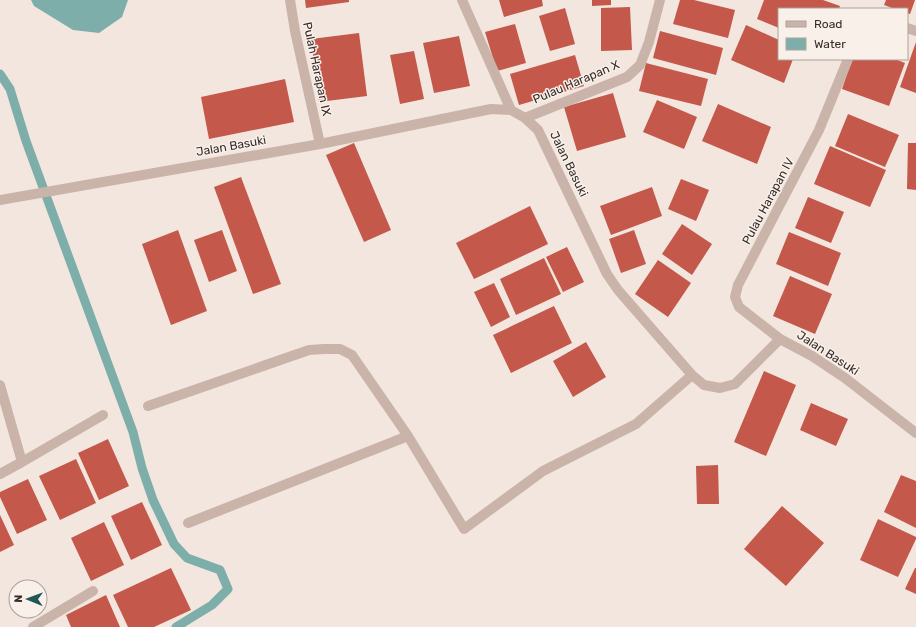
<svg xmlns="http://www.w3.org/2000/svg" width="916" height="627" font-family="Rubik,sans-serif">
<rect width="100%" height="100%" fill="#f2e6de"/>
<!-- water -->
<path fill="#7daeaa" d="M31,0H128L122,17L99,33L73,30L34,6Z"/>
<g fill="none" stroke-linecap="round" stroke-linejoin="round">
<!-- stream -->
<path stroke="#7daeaa" stroke-width="9" d="M0,74L10,89L26,141L133,432L142,468L153,500L174,544L187,558L220,570L228,589L212,605L176,627"/>
</g>
<!-- building -->
<path fill="#c3584b" d="M305,0H349V2L306,8Z
M499,0H542L543,6L504,17Z
M592,0H611V5L592,6Z
M680,0H694L735,10L728,38L673,24Z
M764,0H823L840,6L839,9H779V28L757,19Z
M886,0H915L910,14L907,13V9H895L884,5Z
M630,7L632,50L601,51V8Z
M565,8L575,44L550,51L539,16Z
M515,24L526,63L497,71L485,32Z
M746,25L779,40V59H793L784,83L731,60Z
M660,31L723,48L716,75L653,58Z
M359,33L367,96L319,102L311,39Z
M459,36L470,86L434,93L423,43Z
M916,42V93L900,87Z
M414,51L424,99L400,104L390,55Z
M575,55L584,86L519,105L510,74Z
M852,59H895L905,63L889,106L842,89Z
M646,63L708,79L701,106L639,91Z
M285,79L294,122L209,139L201,97Z
M613,93L626,137L577,151L564,107Z
M657,100L697,117L684,149L643,132Z
M718,104L771,127L757,164L702,141Z
M848,114L899,135L885,167L835,146Z
M354,143L391,230L364,242L326,155Z
M908,143H916V190L907,189Z
M830,146L886,170L870,207L814,184Z
M241,177L281,284L253,294L214,187Z
M681,179L709,190L696,221L668,209Z
M652,187L662,216L611,235L600,206Z
M808,197L844,212L831,243L795,228Z
M530,206L548,244L474,279L456,243Z
M682,224L712,244L692,275L662,254Z
M178,230L207,311L171,325L142,244Z
M222,230L237,271L209,282L194,240Z
M634,230L646,264L621,273L609,239Z
M789,232L841,253L828,286L776,264Z
M567,247L584,282L563,292L546,257Z
M544,258L561,294L516,315L500,279Z
M658,260L691,283L668,317L635,294Z
M790,276L832,294L815,334L773,316Z
M494,283L510,317L491,327L474,292Z
M554,306L572,343L511,373L493,335Z
M586,342L606,377L573,397L553,361Z
M764,371L796,385L766,456L734,442Z
M811,403L848,419L836,446L800,430Z
M108,439L129,486L99,500L78,453Z
M76,459L96,503L60,520L39,476Z
M718,465L719,504H697L696,466Z
M901,475L916,481V528L884,512Z
M28,479L47,520L17,534L0,497V492Z
M142,502L162,545L131,560L111,516Z
M782,506L824,543L786,586L744,549Z
M0,515L14,545L0,552Z
M878,519L916,537V539L898,577L860,560Z
M104,522L124,565L91,581L71,538Z
M171,568L191,610L154,627H128L113,595Z
M915,568H916V594L905,589Z
M106,595L120,627H71L66,615Z"/>
<g fill="none" stroke-linecap="round" stroke-linejoin="round">
<!-- street -->
<path stroke="#cab4aa" stroke-width="10" d="M290,0L295,31L320,144
M462,0L511,110
M907,28L916,31
M525,118L627,77L640,65L649,42L660,0
M0,200L320,144L491,109L511,110L525,118L538,130L607,274L618,290L692,375L704,385L720,388L735,384L780,339L812,356L845,378L916,433
M780,339L739,307L735,297L738,285L819,130L848,59
M0,385L22,462
M148,406L309,350L324,349H340L352,355L408,436L464,529L543,471L636,424L692,375
M0,474L22,462L103,415
M188,523L408,436
M33,627L93,591"/>
</g>
<g text-anchor="middle" dominant-baseline="central" stroke-width="3" stroke-linejoin="round" paint-order="stroke">
<!-- street labels -->
<g font-size="12" fill="#372c29" stroke="#f9f0ea">
<text transform="translate(317 69) rotate(78)">Pulah Harapan IX</text>
<text transform="translate(576 82) rotate(-23)">Pulau Harapan X</text>
<text transform="translate(231 146) rotate(-10)">Jalan Basuki</text>
<text transform="translate(569 164) rotate(64)">Jalan Basuki</text>
<text transform="translate(768 201) rotate(-62)">Pulau Harapan IV</text>
<text transform="translate(828 353) rotate(33)">Jalan Basuki</text>
</g>
</g>
<!-- legend -->
<rect x="778" y="8" width="130" height="52" fill="#f9f0ea" stroke="#aba29d"/>
<rect x="786" y="21" width="20" height="6" fill="#cab4aa" stroke="#aba29d"/>
<text x="814" y="28" font-size="12" fill="#372c29">Road</text>
<rect x="786" y="38" width="20" height="12" fill="#7daeaa" stroke="#aba29d"/>
<text x="814" y="48" font-size="12" fill="#372c29">Water</text>
<!-- north arrow -->
<g transform="translate(28 599) rotate(271)"><circle r="19" fill="#f9f0ea" stroke="#aba29d"/>
<path d="M0-3L7 15L0 10L-7 15Z" fill="#1f5855"/>
<text y="-6" font-size="11" font-weight="bold" text-anchor="middle" fill="#372c29">N</text>
</g>
</svg>
